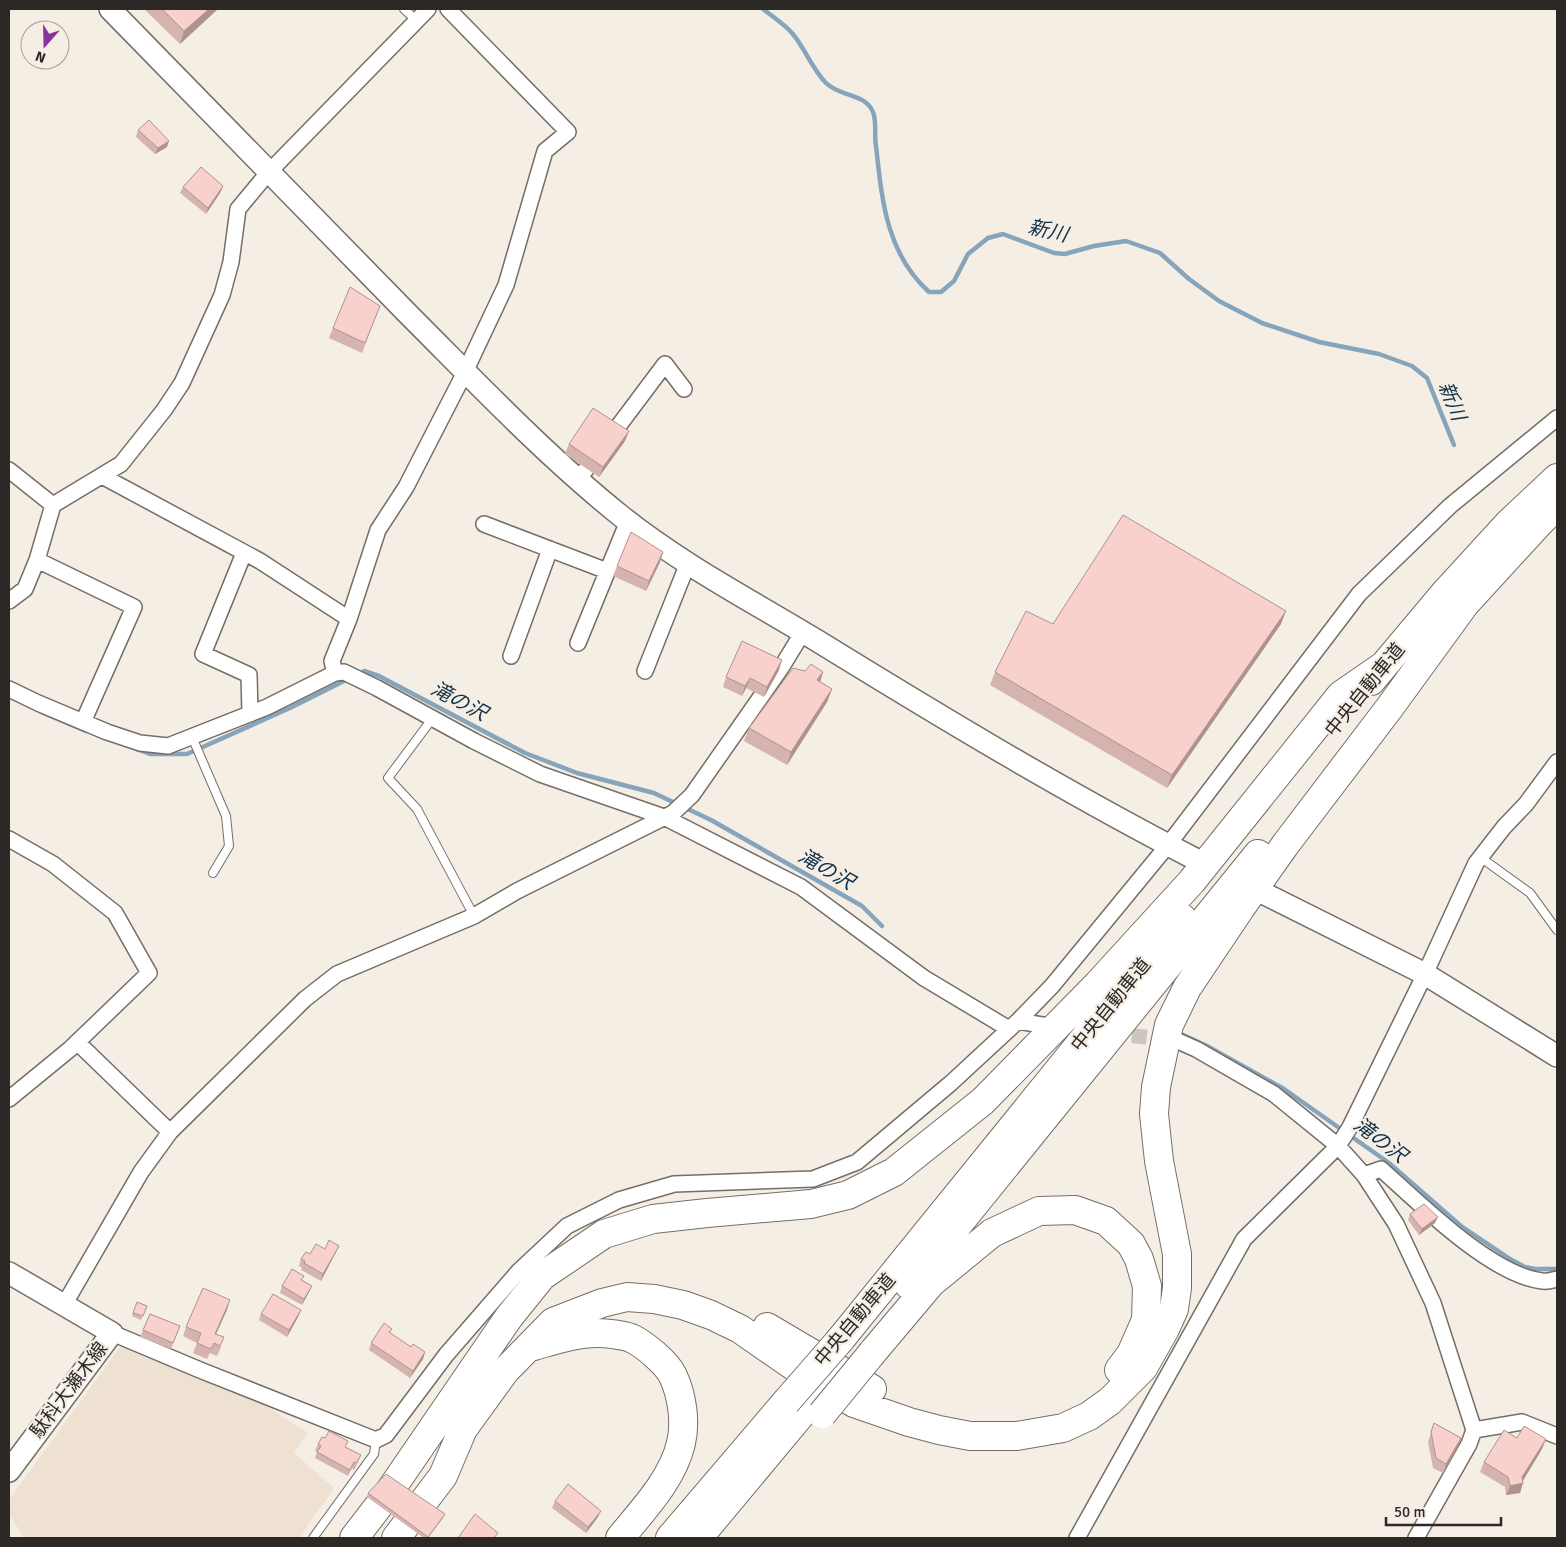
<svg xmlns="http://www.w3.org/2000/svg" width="1566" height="1547" font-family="Signika,'Noto Sans JP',sans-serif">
<rect width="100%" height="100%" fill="#f5eee5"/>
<!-- built -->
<path fill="#eee1d2" d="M123,1345L254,1398L308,1433L294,1453L334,1488L299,1538H28L23,1536L9,1514V1500L119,1348Z"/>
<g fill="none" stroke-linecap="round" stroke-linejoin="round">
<!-- stream -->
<path stroke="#86a5bc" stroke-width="4.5" d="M763,9C773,17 784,24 792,33C805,48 812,69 826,83C840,97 865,93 873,112C877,122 874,136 876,146C882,200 886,253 929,292H941L954,281L968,254L988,238L1003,234L1054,253L1065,254L1094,246L1126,241L1160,253L1189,279L1219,301L1262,323L1319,342L1379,354L1412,366L1427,378L1454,445
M358,675L364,671L379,676L525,753L577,773L654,793L711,820L862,906L882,926
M41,712L86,731
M136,749L150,754H187L290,708L348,679
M1181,1034L1207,1046L1284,1089L1389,1163L1461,1226L1510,1259L1525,1267L1535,1269H1557"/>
<!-- street-tunnel -->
<path stroke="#cdc6bf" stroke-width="15" stroke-dasharray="15 8" stroke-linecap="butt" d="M1109,1033L1171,1040"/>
<!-- secondary-tunnel -->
<path stroke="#cdc6bf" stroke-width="21" stroke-dasharray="21 11" stroke-linecap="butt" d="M1197,860L1251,887"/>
<defs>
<path id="lane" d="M404,9L416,20
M432,719L388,778L417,809L474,916
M192,737L226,816L229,846L213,873
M1480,857L1530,893L1557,930
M313,1538L374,1454L376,1440"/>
<path id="street" d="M9,470L53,505
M102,476L260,561L349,619
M578,480L665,364L684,389
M484,524L607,571
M244,553L203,654L249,675L250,714
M37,560L134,607L83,722
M9,601L25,589L37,560L53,505L121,464L164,410L182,383L222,295L231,262L238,209L268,173L428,9
M578,643L628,521
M511,656L550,549
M645,671L688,563
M335,673L332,661L349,619L378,530L406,487L465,372L506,285L545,151L568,132L448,9
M9,689L38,703L107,732L140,743L168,746L267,707L335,673L344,672L377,688L474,741L540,774L664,817L801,887L924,978L1009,1029
M9,839L53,864L115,913L149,973L70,1049L9,1099
M1018,1021L1048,1026
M1178,1041L1196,1049L1274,1094L1338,1146L1364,1175L1396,1224L1433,1303L1474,1430L1469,1444L1416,1538
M77,1042L170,1132
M1364,1175L1381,1169C1419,1203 1491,1275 1542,1281C1547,1282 1553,1280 1557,1279
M64,1305L141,1172L170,1132L305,999L337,974L474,916L517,891L673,813L692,795L781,668L803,632
M112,1333L200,1370L376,1440L386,1435L446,1355L519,1271L567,1226L619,1200L674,1184L813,1179L857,1162L951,1083L1018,1021L1052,986L1168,845L1359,594L1450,506L1557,418
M1474,1430L1522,1422L1557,1436
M1077,1538L1244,1239L1338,1146L1350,1127L1425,974L1476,863L1504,827L1526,804L1557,762"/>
<path id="secondary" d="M110,9C209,111 308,213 408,314C477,383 545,455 621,516C681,564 750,600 816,640C941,717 1067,793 1197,860
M1265,894L1425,974L1557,1056
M9,1273L112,1333L9,1471"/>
<path id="highway" d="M1452,618L1541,521L1557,506
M1371,681L1444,594L1509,523L1557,478
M909,1285L1258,854
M767,1327L872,1389
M840,1340L1182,918
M534,1346C555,1340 576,1333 597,1333C607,1333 623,1335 631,1338C644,1344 667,1363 673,1376C682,1395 686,1422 681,1443C673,1479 642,1511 620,1538
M872,1353L931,1283L992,1233L1039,1211L1075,1210L1106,1221L1131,1244L1139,1259L1147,1286L1146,1320L1131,1354L1119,1370
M354,1538L387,1495L509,1317L542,1276L604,1234L653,1219L707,1213L811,1204L848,1195L894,1172L983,1101L1098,984L1192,881L1341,695L1383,666
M396,1538L443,1476L463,1429L505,1371L553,1322L602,1303L627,1297L654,1299L683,1305L711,1315L740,1329L802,1372L854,1403L909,1422L939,1430L970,1436H1017L1063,1428L1089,1416L1110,1401L1143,1368L1165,1329L1174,1309L1177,1288V1254L1159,1161L1154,1114L1156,1087L1169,1025L1187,988L1242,906L1285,845L1390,707L1465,604
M670,1538L786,1402
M698,1538L808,1406"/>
</defs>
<!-- lane casing -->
<use href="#lane" stroke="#756e67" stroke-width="10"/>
<!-- street casing -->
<use href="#street" stroke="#756e67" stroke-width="18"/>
<!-- secondary casing -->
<use href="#secondary" stroke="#756e67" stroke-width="24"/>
<!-- highway casing -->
<use href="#highway" stroke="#756e67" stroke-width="30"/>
<!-- lane -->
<use href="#lane" stroke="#fff" stroke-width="8"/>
<!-- street -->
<use href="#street" stroke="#fff" stroke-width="15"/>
<!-- secondary -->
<use href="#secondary" stroke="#fff" stroke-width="21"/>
<!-- highway -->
<use href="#highway" stroke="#fff" stroke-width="28"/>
<defs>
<path id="highway-bridge" d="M786,1402L840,1340
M822,1414L872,1353"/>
</defs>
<!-- highway-bridge casing -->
<use href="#highway-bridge" stroke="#756e67" stroke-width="30" stroke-linecap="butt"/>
<!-- highway-bridge -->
<use href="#highway-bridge" stroke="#fff" stroke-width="28"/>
</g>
<!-- wall -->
<path fill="#d5b4b0" d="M144,9H218L180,44Z
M138,130L167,147L155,154L136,137Z
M223,186L220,193L206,214L180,193L183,187Z
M380,306L362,353L329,338L333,328Z
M625,441L599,477L565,454L569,444Z
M663,552L660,562L646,591L613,576L617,566Z
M1053,624H1281L1167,788L990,685L995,672Z
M779,670L764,697L746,688L742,696L723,687L726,677Z
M805,671L823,672L820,682L832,689L827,702L787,765L744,741L749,728Z
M1410,1214L1435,1223L1419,1235L1408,1220Z
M339,1246L336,1252L321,1281L301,1270L302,1268L299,1266L301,1259L325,1249Z
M302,1280L312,1286L309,1292L302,1305L280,1293L282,1286Z
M137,1302L147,1306L141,1320L132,1316Z
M227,1310L216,1334L221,1347L217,1356L210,1353L207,1359L193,1353L197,1343L183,1336L186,1327Z
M301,1310L298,1317L287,1337L259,1320L261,1314Z
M150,1314L180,1326L171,1349L140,1337Z
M392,1329L390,1333L411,1347L425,1352L423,1359L410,1378L369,1350L371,1343Z
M1434,1423L1461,1438L1457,1448L1443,1473L1433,1468L1428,1442Z
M1517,1438L1542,1449L1523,1480V1483L1520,1493L1506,1495L1505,1487L1480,1472L1484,1462Z
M318,1444L346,1447L361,1455L358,1462L354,1470L352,1468L348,1476L315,1458L317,1452L315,1451Z
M368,1493L444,1517L428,1538H424L367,1497Z
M555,1501L598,1517L586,1533L552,1508Z"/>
<!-- shaded-wall -->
<path fill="#ae9290" d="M209,9H218L180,44L184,31Z
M169,141L167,147L155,154L158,148Z
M223,186L220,193L206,214L208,208Z
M629,431L625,441L599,477L603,467Z
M663,552L660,562L646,591L649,581Z
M1286,611L1281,624L1167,788L1172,775Z
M782,660L779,670L764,697L767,687Z
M823,672L819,685L817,680Z
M750,678L746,688L742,696L745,686Z
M832,689L827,702L787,765L791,752Z
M1438,1217L1435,1223L1419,1235L1422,1229Z
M339,1246L336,1252L321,1281L323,1274Z
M312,1286L309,1292L302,1305L304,1299Z
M230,1300L227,1310L212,1343L215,1334Z
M301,1310L298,1317L287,1337L289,1330Z
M425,1352L423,1359L410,1378L413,1371Z
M1461,1438L1457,1448L1443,1473L1446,1464Z
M1546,1439L1542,1449L1521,1484L1523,1483L1520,1493L1506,1495L1510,1486L1522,1477Z
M601,1511L598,1517L586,1533L588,1527Z"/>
<!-- building -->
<path fill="#f8d1cd" stroke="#ae9290" d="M162,9H209L184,31Z
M149,120L169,141L158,148L138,130Z
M201,167L223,186L208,208L183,187Z
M350,287L380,306L365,343L333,328Z
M593,408L629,431L603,467L569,444Z
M1123,515L1286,611L1172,775L995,672L1026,611L1053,624Z
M631,532L663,552L649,581L617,566Z
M742,641L782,660L767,687L750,678L745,686L726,677Z
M811,664L823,672L817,680L832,689L791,752L749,728L793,668L805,671Z
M1424,1204L1438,1217L1422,1229L1410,1214Z
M329,1240L339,1246L323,1274L304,1263L305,1261L301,1259L306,1252L310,1254L316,1244L325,1249Z
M292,1269L304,1276L301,1280L312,1286L304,1299L282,1286Z
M203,1288L230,1300L215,1334L224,1337L220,1346L214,1343L211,1349L197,1343L201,1333L186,1327Z
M273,1294L301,1310L289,1330L261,1314Z
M137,1302L147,1306L143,1316L133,1313Z
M150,1314L180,1326L173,1343L143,1330Z
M384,1323L392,1329L389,1332L411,1347L413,1344L425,1352L413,1371L371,1343Z
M1434,1423L1461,1438L1446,1464L1436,1458L1431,1432Z
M1524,1426L1546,1439L1522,1477L1523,1483L1510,1486L1508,1477L1484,1462L1504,1430L1517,1438Z
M329,1431L348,1441L345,1447L361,1455L356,1463L354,1462L350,1470L317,1452L321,1446L318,1444L322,1437L325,1438Z
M386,1474L445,1514L428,1537L368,1493Z
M568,1484L601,1511L588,1527L555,1501Z
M475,1514L498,1533L494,1538H458Z"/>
<g text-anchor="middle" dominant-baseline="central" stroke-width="4.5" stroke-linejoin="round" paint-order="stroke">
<!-- street labels -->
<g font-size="19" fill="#2b2825" stroke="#f5eee5">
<text transform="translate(1365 690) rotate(-51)">中央自動車道</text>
<text transform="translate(1111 1005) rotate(-51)">中央自動車道</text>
<text transform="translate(855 1320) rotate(-50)">中央自動車道</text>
<text transform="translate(69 1390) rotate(-53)">駄科大瀬木線</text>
</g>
<!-- water labels -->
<g font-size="20" font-style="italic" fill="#103248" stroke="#f5eee5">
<text transform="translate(1048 231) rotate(13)">新川</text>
<text transform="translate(1452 401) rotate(68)">新川</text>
<text transform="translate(459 701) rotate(28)">滝の沢</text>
<text transform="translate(826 869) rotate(30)">滝の沢</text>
<text transform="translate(1380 1140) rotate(37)">滝の沢</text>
</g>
</g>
<!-- border -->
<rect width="1566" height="1547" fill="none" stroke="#2b2825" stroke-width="20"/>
<!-- north arrow -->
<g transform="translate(45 45) rotate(200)"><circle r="24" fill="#f5eee5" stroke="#a49f98"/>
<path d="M0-4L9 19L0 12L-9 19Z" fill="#8933a0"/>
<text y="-8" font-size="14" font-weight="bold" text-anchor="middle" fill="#2b2825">N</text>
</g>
<!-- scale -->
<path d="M1386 1517v8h115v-8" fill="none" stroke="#2b2825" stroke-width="2.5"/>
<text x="1394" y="1517" font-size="15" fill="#2b2825" stroke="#f5eee5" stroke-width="4" paint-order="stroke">50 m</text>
</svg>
